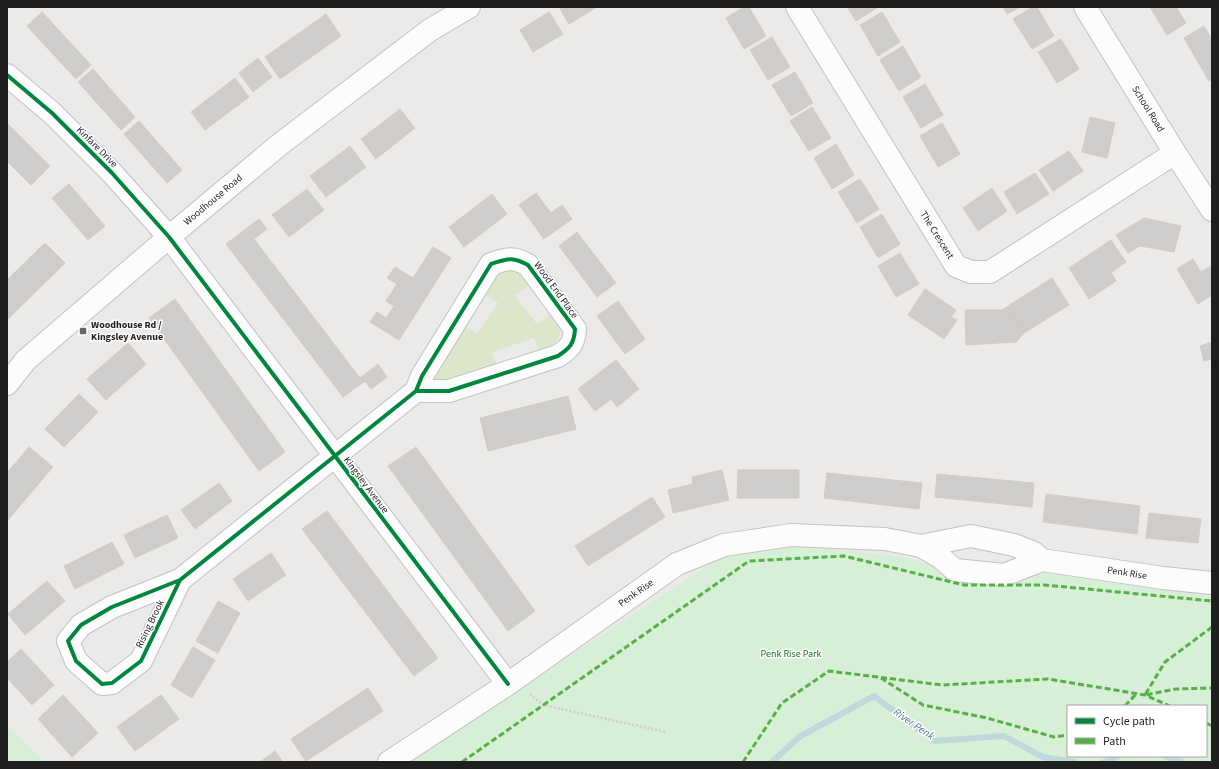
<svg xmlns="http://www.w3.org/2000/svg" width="1219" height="769" font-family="'Source Sans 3',sans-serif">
<rect width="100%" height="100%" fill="#eceae8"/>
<!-- grass -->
<path fill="#dbe6ca" d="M513,269L523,276L529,285L515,296L537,324L551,314L562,325C559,343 554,344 539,352L534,338L492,352L497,367L440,383L434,378L435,373L465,326L477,333L498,303L486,295L500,271Z"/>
<!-- park -->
<path fill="#d8efd7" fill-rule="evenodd" d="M789,544L912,558L950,574L1043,570L1212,596V762H408L725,554ZM1068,706H1206V756H1068Z
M7,726L46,762H7Z"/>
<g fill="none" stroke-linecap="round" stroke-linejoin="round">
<!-- stream -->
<path stroke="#bfd8dc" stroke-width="6" d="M1165,756L1182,762
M772,762L799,737L874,696L934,741L1004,736L1043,757L1074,762
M1104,762L1119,756"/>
</g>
<!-- building -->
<path fill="#cfcdcb" stroke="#cfccc9" d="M559,7H597L569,24Z
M744,7H749L766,36L744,49L726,18Z
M847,7H878L856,21Z
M1003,7H1020L1007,14Z
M1033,7H1037L1054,36L1032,49L1013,19Z
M1150,7H1176L1186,23L1167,35Z
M42,12L91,65L76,79L27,26Z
M549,12L563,34L533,52L520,30Z
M882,12L900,42L878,56L860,25Z
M326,14L341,36L280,79L265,57Z
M1204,26L1212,40V79L1209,81L1184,38Z
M772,37L790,67L768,80L750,50Z
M1061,39L1079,69L1057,83L1038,52Z
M903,46L921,77L899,91L880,60Z
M258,58L272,77L253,92L239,73Z
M93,69L135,117L121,130L78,82Z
M795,72L813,103L791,116L772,85Z
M235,78L249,97L205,130L191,112Z
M925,84L943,115L921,128L903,97Z
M812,107L831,138L809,151L790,121Z
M400,109L415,128L376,159L361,139Z
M1090,117L1115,123L1107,158L1082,152Z
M139,121L182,170L167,183L124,134Z
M7,123L50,166L31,185L7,161Z
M942,123L960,154L938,167L920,136Z
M836,144L854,175L832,189L814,158Z
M350,146L366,167L326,197L310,176Z
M1069,151L1083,171L1053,191L1039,170Z
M1035,173L1049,194L1017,214L1004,192Z
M860,179L879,209L857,223L838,192Z
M69,184L105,226L88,240L52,198Z
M992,188L1007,211L978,231L963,208Z
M307,189L324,210L289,237L272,215Z
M536,193L551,213L562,205L572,219L544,239L519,205Z
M492,194L507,214L464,247L449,227Z
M882,214L900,244L878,258L860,227Z
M1144,218L1181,226L1174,252L1140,246L1128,253L1116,235Z
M259,219L267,229L254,239L360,378L378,364L387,377L371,389L365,381L343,397L226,244Z
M577,232L616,283L597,297L559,246Z
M1111,240L1126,262L1111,273L1116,281L1089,299L1069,268Z
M45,243L65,263L7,320V280Z
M433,247L451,258L413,318L386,301L397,284L387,278L395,267L413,278Z
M900,253L919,284L896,297L878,266Z
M1193,259L1201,272L1211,266L1212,268V295L1198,304L1177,269Z
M1052,278L1069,305L1024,333L1008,306Z
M925,289L956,310L951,317L957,320L944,339L908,315Z
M175,299L285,452L259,471L149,318Z
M618,301L645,339L625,354L597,316Z
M394,306L413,318L399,340L370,322L377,312L386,318Z
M1008,306L1024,333L1016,342L966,345L965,310H1002Z
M1212,342V359L1204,361L1200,346Z
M128,343L146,364L106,400L87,379Z
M616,360L639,389L617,407L611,399L595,411L578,389Z
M79,394L98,412L64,447L45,429Z
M568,396L576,429L488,451L480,418Z
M29,447L53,467L7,521V473Z
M416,447L535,611L508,631L388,466Z
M722,470L729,500L673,513L668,490L693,484L692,477Z
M738,470H799V498H737Z
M827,473L922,483L919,509L824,498Z
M937,474L1034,483L1032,507L935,497Z
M219,483L232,501L195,529L181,510Z
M1046,494L1140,506L1137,534L1043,522Z
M652,497L665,517L588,566L575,546Z
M327,511L438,658L414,676L302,529Z
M1149,513L1201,519L1198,543L1146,538Z
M167,515L178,538L135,558L124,535Z
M112,542L124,564L75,589L64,566Z
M271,553L286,575L248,601L233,579Z
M47,581L65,601L25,635L8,614Z
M218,601L240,613L218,653L196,641Z
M193,647L215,660L192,698L171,685Z
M21,649L54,685L32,705L7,678V662Z
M368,688L383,711L306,761L291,739Z
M63,695L98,733L72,757L38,719Z
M161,695L179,719L135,751L117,727Z
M275,751L283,762H260Z"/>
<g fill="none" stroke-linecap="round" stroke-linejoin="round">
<defs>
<path id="minor" d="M797,7L956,266L971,272H990L1175,153
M1085,7L1175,153L1212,210
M7,75L52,113L112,173L169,237L508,684
M7,384L26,360L169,237L279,145L430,30L469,7
M921,546L971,536L1014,545L1034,553L1042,560L1163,578L1212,583
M180,580L112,607L81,625L68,641L76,661L102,684L112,683L141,661L180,580L416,391L422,376L491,264C507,259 512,256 528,265L575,329C574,344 570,348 558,356L449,391H416
M389,762L508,684L677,564L724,545L791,535L885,539L921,546L940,557L955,570L1004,575L1042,560"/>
</defs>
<!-- minor casing -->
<use href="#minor" stroke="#c2c1c0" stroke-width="24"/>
<!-- path -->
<path stroke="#d5c9c8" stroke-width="2.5" stroke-dasharray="2 2" stroke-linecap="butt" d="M530,694L543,705L666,732"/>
<!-- minor -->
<use href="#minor" stroke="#fcfcfc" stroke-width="22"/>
<!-- quiet -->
<path stroke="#55b145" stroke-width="3" stroke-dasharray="6 3" stroke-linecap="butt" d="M1212,627L1165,662L1145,695L1176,689L1212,688
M881,678L923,705L987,718L1054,737L1068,735
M1125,706L1137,693
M1206,723L1212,726
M462,762L749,561L844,556L964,585H1045L1212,601
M743,762L782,703L829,671L942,685L1048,679L1145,695L1170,706"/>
<defs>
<path id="cycleway" d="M7,75L52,113L112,173L169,237L508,684
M180,580L112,607L81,625L68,641L76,661L102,684L112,683L141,661L180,580L416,391L422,376L491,264C507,259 512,256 528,265L575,329C574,344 570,348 558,356L449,391H416"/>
</defs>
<!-- cycleway casing -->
<use href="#cycleway" stroke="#fff" stroke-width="6"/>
<!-- cycleway -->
<use href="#cycleway" stroke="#00873e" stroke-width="4"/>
</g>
<!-- markers -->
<rect fill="#676665" stroke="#fff" stroke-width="1.5" x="79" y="327" width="8" height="8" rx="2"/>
<g text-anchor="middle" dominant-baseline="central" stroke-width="3" stroke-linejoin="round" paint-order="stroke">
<!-- street labels -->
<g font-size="10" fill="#1f1f1f" stroke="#fff">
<text transform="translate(1148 109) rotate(58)">School Road</text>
<text transform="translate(97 147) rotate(45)">Kinfare Drive</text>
<text transform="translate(213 200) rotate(-40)">Woodhouse Road</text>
<text transform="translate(937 235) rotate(58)">The Crescent</text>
<text transform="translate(556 290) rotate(54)">Wood End Place</text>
<text transform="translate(366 485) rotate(53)">Kingsley Avenue</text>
<text transform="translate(1127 573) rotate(9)">Penk Rise</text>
<text transform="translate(636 593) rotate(-35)">Penk Rise</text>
<text transform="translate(150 624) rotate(-64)">Rising Brook</text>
</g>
<!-- poi labels -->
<g font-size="10" font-weight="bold" fill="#1f1f1f" stroke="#fff" text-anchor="start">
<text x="91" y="325">Woodhouse Rd /<tspan x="91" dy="12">Kingsley Avenue</tspan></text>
</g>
<!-- park labels -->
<g font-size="10" fill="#19701a" stroke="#fff">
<text x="791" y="654">Penk Rise Park</text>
</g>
<!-- water labels -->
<g font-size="11" font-style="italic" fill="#4f7794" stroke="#fff">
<text transform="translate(914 724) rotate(35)">River Penk</text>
</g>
</g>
<!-- border -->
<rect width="1219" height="769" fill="none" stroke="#1f1f1f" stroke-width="16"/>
<!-- legend -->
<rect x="1067" y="705" width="140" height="52" fill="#ffffff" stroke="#a5a5a5"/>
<rect x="1075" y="718" width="20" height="6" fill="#00873e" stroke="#a5a5a5"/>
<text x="1103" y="725" font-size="12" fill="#1f1f1f">Cycle path</text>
<rect x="1075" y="738" width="20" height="6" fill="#55b145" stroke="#a5a5a5"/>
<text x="1103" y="745" font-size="12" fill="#1f1f1f">Path</text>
</svg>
